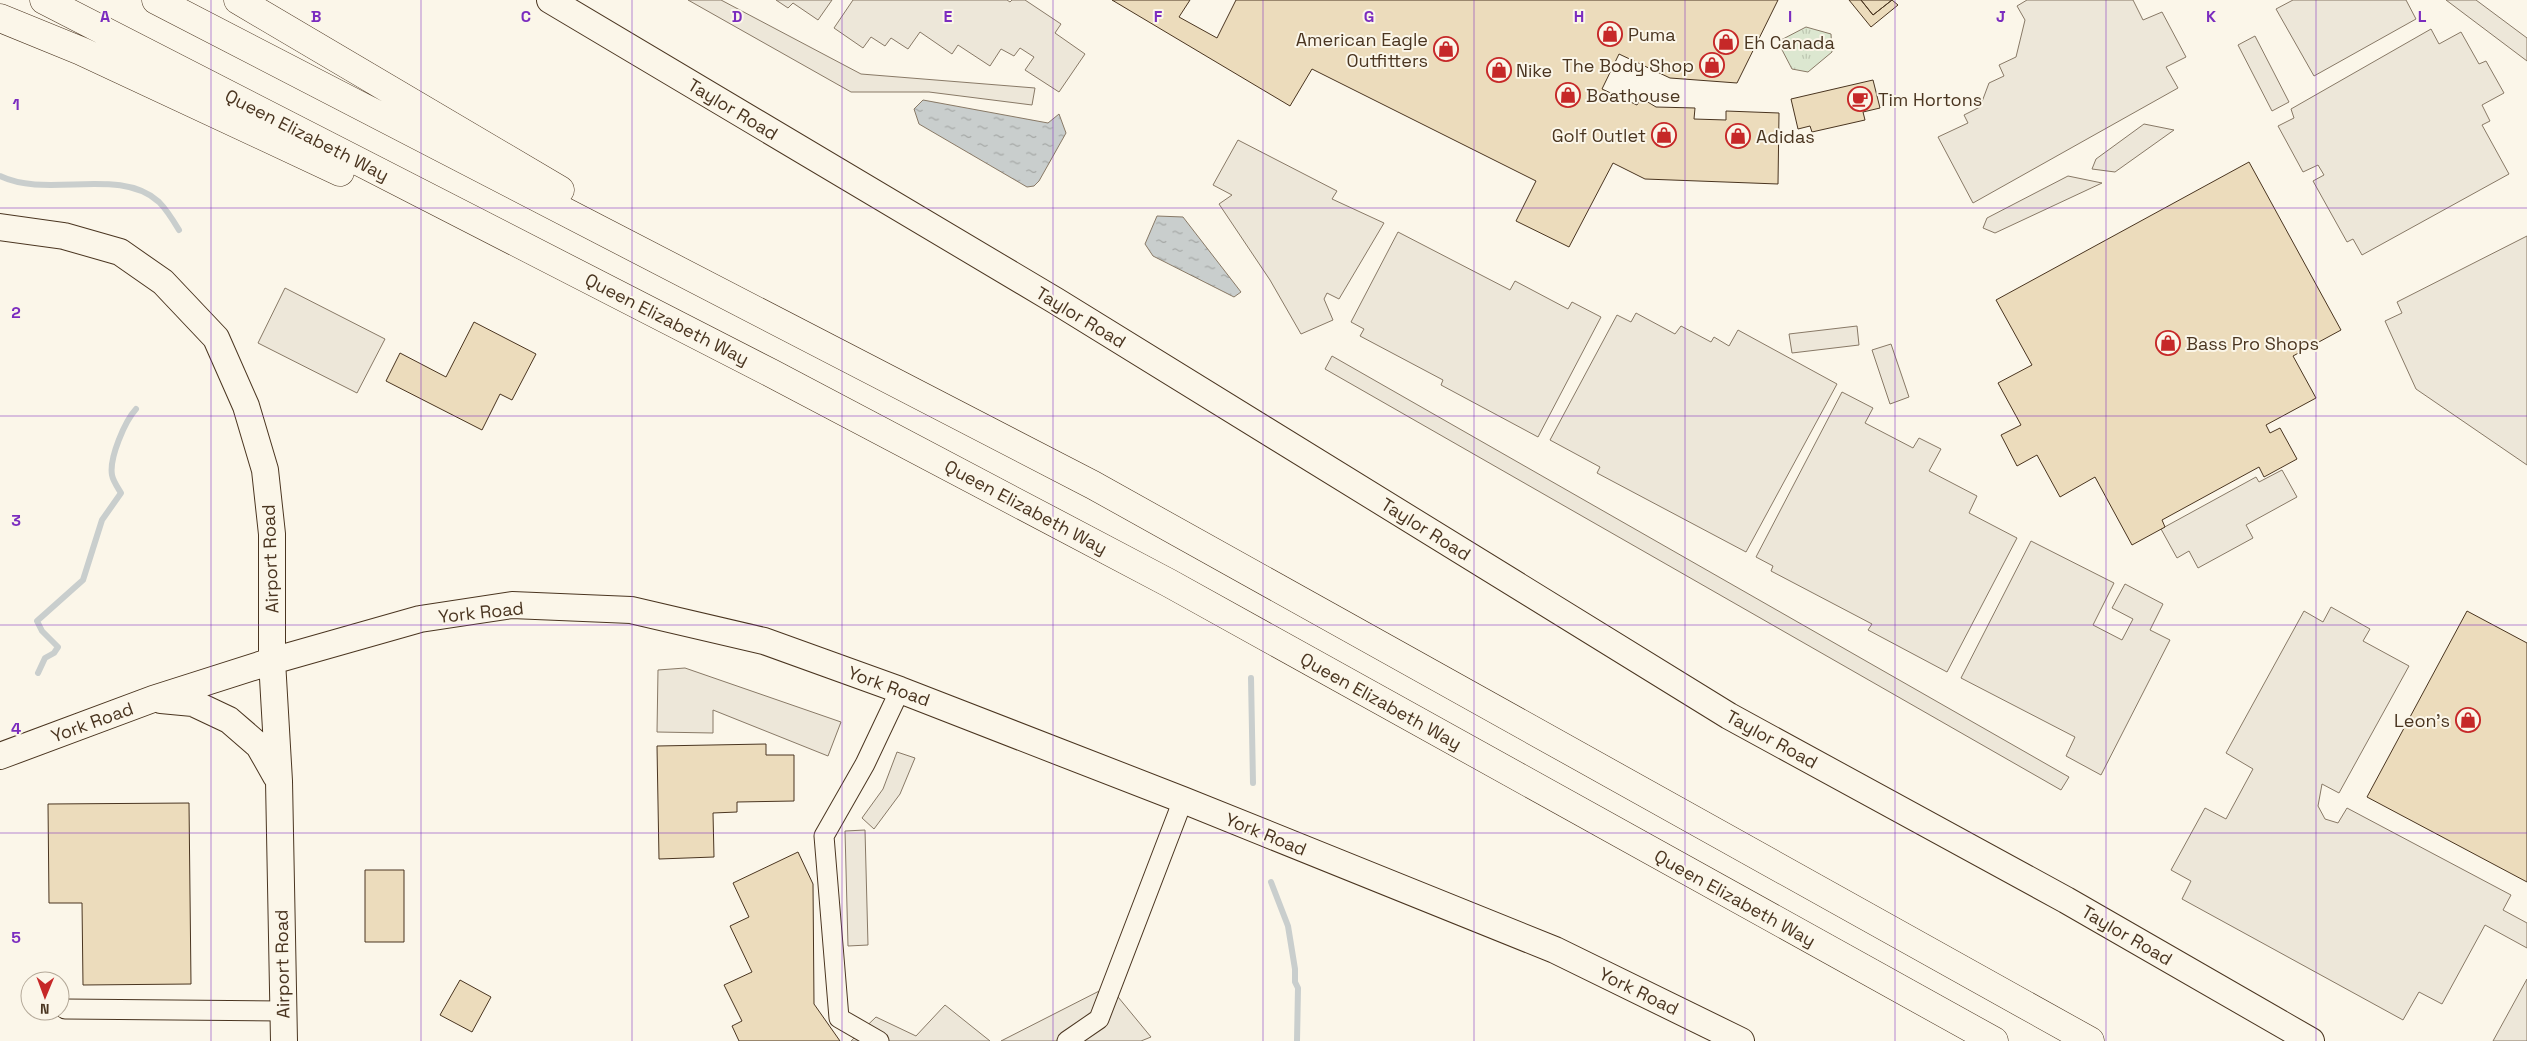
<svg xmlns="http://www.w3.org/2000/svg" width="2527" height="1041" font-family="'Space Grotesk',sans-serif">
<defs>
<pattern id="park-tufts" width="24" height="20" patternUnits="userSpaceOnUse" patternTransform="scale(1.25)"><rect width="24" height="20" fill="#dce7d0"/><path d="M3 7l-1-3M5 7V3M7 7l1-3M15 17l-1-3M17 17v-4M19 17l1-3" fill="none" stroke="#bec7b2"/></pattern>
<pattern id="water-ripples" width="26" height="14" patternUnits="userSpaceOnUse" patternTransform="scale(1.25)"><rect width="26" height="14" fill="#c9cecd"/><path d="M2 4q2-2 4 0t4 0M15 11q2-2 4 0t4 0" fill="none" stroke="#a5a8a6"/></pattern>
</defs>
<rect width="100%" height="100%" fill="#fbf6e9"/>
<!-- park -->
<path fill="url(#park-tufts)" stroke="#887966" d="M1806,27L1831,34L1832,52L1808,72L1792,69L1780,46L1781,40Z"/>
<!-- parking -->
<path fill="#ede7d9" stroke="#887966" d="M688,0H721L861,74L1035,88L1032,105L929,92H851Z
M776,0H832L818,20L793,3L788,8Z
M853,0H1007L1010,2L1012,0H1025L1061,24L1055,33L1085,54L1059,92L1025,70L1034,57L1020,48L1014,56L1001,49L990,66L958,45L952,54L920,32L908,49L891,38L885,46L871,37L863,48L834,28Z
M2027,0H2133L2143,20L2162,12L2186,57L2166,67L2178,88L1973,203L1938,137L1968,123L1964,115L1980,107L1989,83L2004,76L1999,65L2016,57L2025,20L2017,6Z
M2293,0H2406L2416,19L2314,76L2276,9Z
M2446,0H2476L2527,38V61Z
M2431,29L2439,44L2461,32L2479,64L2486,61L2504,93L2482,105L2490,121L2482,125L2509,174L2362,255L2353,239L2347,242L2313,181L2324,175L2318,165L2303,172L2278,126L2294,118L2291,109Z
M2255,36L2289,102L2272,111L2238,45Z
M2144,124L2174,130L2115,172L2092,169L2096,159Z
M1238,140L1337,191L1332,199L1384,223L1339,299L1327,293L1324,299L1333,320L1301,334L1270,280L1219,204L1232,195L1213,185Z
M2068,176L2102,183L1995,233L1983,228L1987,218Z
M1398,232L1510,290L1515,281L1568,309L1572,302L1601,317L1538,437L1441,385L1443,380L1360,336L1364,329L1351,322Z
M2527,236V465L2416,389L2385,321L2402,313L2397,302Z
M285,288L385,339L357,393L258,343Z
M1636,313L1675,334L1681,326L1711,342L1714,337L1729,346L1738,330L1837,384L1746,552L1597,473L1600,467L1550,440L1617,315L1631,322Z
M1857,326L1859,345L1792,353L1789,334Z
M1891,344L1909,397L1890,404L1872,350Z
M1332,356L2069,777L2061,790L1325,369Z
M1842,392L1873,408L1865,423L1913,448L1919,438L1941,449L1929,471L1977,496L1969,513L2017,538L1947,672L1868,630L1872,624L1771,571L1773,566L1756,557Z
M2282,470L2297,497L2246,525L2253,538L2198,568L2189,551L2177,558L2161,529L2256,477L2259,482Z
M2031,541L2114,583L2093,625L2122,640L2133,619L2112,608L2125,584L2163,604L2150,630L2170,640L2101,775L2066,756L2075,737L1961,678Z
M2331,607L2370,629L2363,641L2409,666L2339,793L2322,784L2318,806L2325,819L2338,823L2347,808L2511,895L2503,910L2527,923V948L2485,925L2442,1004L2419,992L2403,1020L2182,899L2191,881L2171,870L2205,808L2226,819L2253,769L2226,753L2304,611L2323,622Z
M685,668L841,722L828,756L713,710V733L657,732L658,670Z
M897,752L915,758L900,794L874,829L862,818L883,789Z
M865,830L868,945L848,946L845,831Z
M2527,979V1041H2493Z
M1109,986L1151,1037L1141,1041H1001Z
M945,1005L990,1041H851L876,1017L916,1036Z"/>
<!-- water -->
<path fill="url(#water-ripples)" stroke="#887966" d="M923,100L1048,123L1059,114L1066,133L1039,181L1034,186L1027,187L919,124L914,109Z
M1157,216L1183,217L1241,292L1234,297L1153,256L1145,244Z"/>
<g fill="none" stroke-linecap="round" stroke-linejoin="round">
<!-- stream -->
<path stroke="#c9cecd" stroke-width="6" d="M0,176C47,199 120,166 159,202C167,210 173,220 179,230
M38,673L45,658L54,653L58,647L42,631L37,621L83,580L102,520L121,493C118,488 113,481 112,475C109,458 125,421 136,409
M1251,678L1253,783
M1271,882L1288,926L1295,969V982L1298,988L1297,1041"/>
</g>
<!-- building -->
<path fill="#ecdcbc" stroke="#4a3520" d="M1112,0H1190L1179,17L1217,38L1236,0H1778L1737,83L1670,78L1619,54L1602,89L1637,105L1641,98L1656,107L1695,108L1694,119L1726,120V111L1779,113L1778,184L1645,179L1613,163L1569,247L1516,221L1536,181L1312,69L1290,106Z
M1849,0H1861L1873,15L1892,0L1898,5L1871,27Z
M1861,0H1892L1873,15Z
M1873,80L1880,108L1863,112L1865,120L1812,132L1810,126L1798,129L1791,99Z
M2249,162L2341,330L2293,356L2316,398L2266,425L2270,433L2280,428L2297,459L2264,477L2259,467L2162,520L2165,527L2132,545L2095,477L2060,497L2037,455L2017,466L2001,435L2021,425L1998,383L2032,365L1996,300Z
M474,322L536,354L512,400L500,394L482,430L386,381L400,353L446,377Z
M2467,611L2527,643V882L2367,797Z
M766,744V755H794V801L737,802V812L713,813L714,857L659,859L657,746Z
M189,803L191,984L83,985L82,903H49L48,804Z
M798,852L813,884L814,1004L840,1041H739L732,1026L742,1021L724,985L752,972L730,926L749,917L733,883Z
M365,870H404V942H365Z
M460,980L491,997L472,1032L440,1015Z"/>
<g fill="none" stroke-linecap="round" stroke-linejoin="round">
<defs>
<path id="minor" d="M65,1009L283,1011
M879,1041L839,1018L824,836L865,764L900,690
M1067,1041L1099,1019L1183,800"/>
<path id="secondary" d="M550,0L1056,301L1729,716L2066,900L2311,1041
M0,227L64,236L120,252L163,282L216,338L246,406L265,470L272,534V661L279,781L284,1041
M161,700L193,703L229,720L259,746L276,776
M0,756L153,699L272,661L420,619L512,605L631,610L764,641L900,690L1183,800L1555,950L1741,1041"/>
<path id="motorway" d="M44,0L771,373L1169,583L1994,1041
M156,0L1093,485L2090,1041
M238,0L560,190
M0,18L81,51L340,172"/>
</defs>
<!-- minor casing -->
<use href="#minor" stroke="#4a3520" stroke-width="21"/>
<!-- secondary casing -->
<use href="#secondary" stroke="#4a3520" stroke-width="28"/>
<!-- motorway casing -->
<use href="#motorway" stroke="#4a3520" stroke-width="29"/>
<!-- minor -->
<use href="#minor" stroke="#fbf6e9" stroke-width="19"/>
<!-- secondary -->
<use href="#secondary" stroke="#fbf6e9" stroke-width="26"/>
<!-- motorway -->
<use href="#motorway" stroke="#fbf6e9" stroke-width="28"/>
</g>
<!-- grid -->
<path fill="none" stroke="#7b2cbf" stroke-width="1" stroke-opacity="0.55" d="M211,0V1041M421,0V1041M632,0V1041M842,0V1041M1053,0V1041M1263,0V1041M1474,0V1041M1685,0V1041M1895,0V1041M2106,0V1041M2316,0V1041M0,208H2527M0,416H2527M0,625H2527M0,833H2527"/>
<!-- icons -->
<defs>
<symbol id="shop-ring" viewBox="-11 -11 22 22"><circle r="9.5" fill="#fbf6e9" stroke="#c62828" stroke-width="1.5"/><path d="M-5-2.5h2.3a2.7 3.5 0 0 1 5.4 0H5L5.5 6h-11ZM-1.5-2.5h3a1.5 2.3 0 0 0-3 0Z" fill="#c62828"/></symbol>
<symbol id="cafe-ring" viewBox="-11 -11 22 22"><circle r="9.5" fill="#fbf6e9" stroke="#c62828" stroke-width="1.5"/><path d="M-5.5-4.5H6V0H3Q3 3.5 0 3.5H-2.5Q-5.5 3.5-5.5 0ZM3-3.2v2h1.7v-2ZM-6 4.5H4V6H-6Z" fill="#c62828"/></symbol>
</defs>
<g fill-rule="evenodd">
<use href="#shop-ring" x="1596" y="20" width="28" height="28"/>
<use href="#shop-ring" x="1712" y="28" width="28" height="28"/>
<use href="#shop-ring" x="1432" y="35" width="28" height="28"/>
<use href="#shop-ring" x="1698" y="51" width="28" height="28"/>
<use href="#shop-ring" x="1485" y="56" width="28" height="28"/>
<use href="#shop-ring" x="1554" y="81" width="28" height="28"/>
<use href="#cafe-ring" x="1846" y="85" width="28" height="28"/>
<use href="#shop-ring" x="1650" y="121" width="28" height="28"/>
<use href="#shop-ring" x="1724" y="122" width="28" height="28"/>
<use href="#shop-ring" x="2154" y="329" width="28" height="28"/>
<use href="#shop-ring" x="2454" y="706" width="28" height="28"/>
</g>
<g text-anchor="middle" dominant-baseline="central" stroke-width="4" stroke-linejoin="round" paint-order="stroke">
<!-- poi labels -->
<g font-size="18" fill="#4a3520" stroke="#fbf6e9" text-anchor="start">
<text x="1628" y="34">Puma</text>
<text x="1428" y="39" text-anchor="end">American Eagle<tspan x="1428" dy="21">Outfitters</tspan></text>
<text x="1744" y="42">Eh Canada</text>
<text x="1694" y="65" text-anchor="end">The Body Shop</text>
<text x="1516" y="70">Nike</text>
<text x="1586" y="95">Boathouse</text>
<text x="1878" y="99">Tim Hortons</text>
<text x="1646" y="135" text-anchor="end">Golf Outlet</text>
<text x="1756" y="136">Adidas</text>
<text x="2186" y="343">Bass Pro Shops</text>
<text x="2450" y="720" text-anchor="end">Leon's</text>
</g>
<!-- street labels -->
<g font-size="18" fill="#4a3520" stroke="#fbf6e9">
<text transform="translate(733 109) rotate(31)">Taylor Road</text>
<text transform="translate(307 135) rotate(27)">Queen Elizabeth Way</text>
<text transform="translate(1081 317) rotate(31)">Taylor Road</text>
<text transform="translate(667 319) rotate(27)">Queen Elizabeth Way</text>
<text transform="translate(1026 507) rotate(28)">Queen Elizabeth Way</text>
<text transform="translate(1426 529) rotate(32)">Taylor Road</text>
<text transform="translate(270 559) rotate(-92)">Airport Road</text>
<text transform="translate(481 612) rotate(-6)">York Road</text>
<text transform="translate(889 686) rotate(20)">York Road</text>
<text transform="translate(1381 701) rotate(29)">Queen Elizabeth Way</text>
<text transform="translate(92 722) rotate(-20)">York Road</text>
<text transform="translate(1772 739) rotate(29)">Taylor Road</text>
<text transform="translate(1266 834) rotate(22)">York Road</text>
<text transform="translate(1735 898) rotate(29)">Queen Elizabeth Way</text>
<text transform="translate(2127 935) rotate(30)">Taylor Road</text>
<text transform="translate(282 964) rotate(-91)">Airport Road</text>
<text transform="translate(1639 991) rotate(26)">York Road</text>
</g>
</g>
<g font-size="16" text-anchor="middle" font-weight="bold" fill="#7b2cbf" stroke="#fbf6e9" stroke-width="4" stroke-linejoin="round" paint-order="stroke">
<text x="105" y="22">A</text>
<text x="316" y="22">B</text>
<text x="526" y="22">C</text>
<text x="737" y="22">D</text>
<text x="948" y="22">E</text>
<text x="1158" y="22">F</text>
<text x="1369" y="22">G</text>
<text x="1579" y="22">H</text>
<text x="1790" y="22">I</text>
<text x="2001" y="22">J</text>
<text x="2211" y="22">K</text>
<text x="2422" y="22">L</text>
<text x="16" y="110">1</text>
<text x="16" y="318">2</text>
<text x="16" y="526">3</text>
<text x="16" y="734">4</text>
<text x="16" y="943">5</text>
</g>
<!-- north arrow -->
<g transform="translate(45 996) rotate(181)"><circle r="24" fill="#fbf6e9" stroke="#b4a999"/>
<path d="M0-4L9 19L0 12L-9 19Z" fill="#c62828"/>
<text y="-8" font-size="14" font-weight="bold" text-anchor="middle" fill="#4a3520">N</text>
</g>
</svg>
